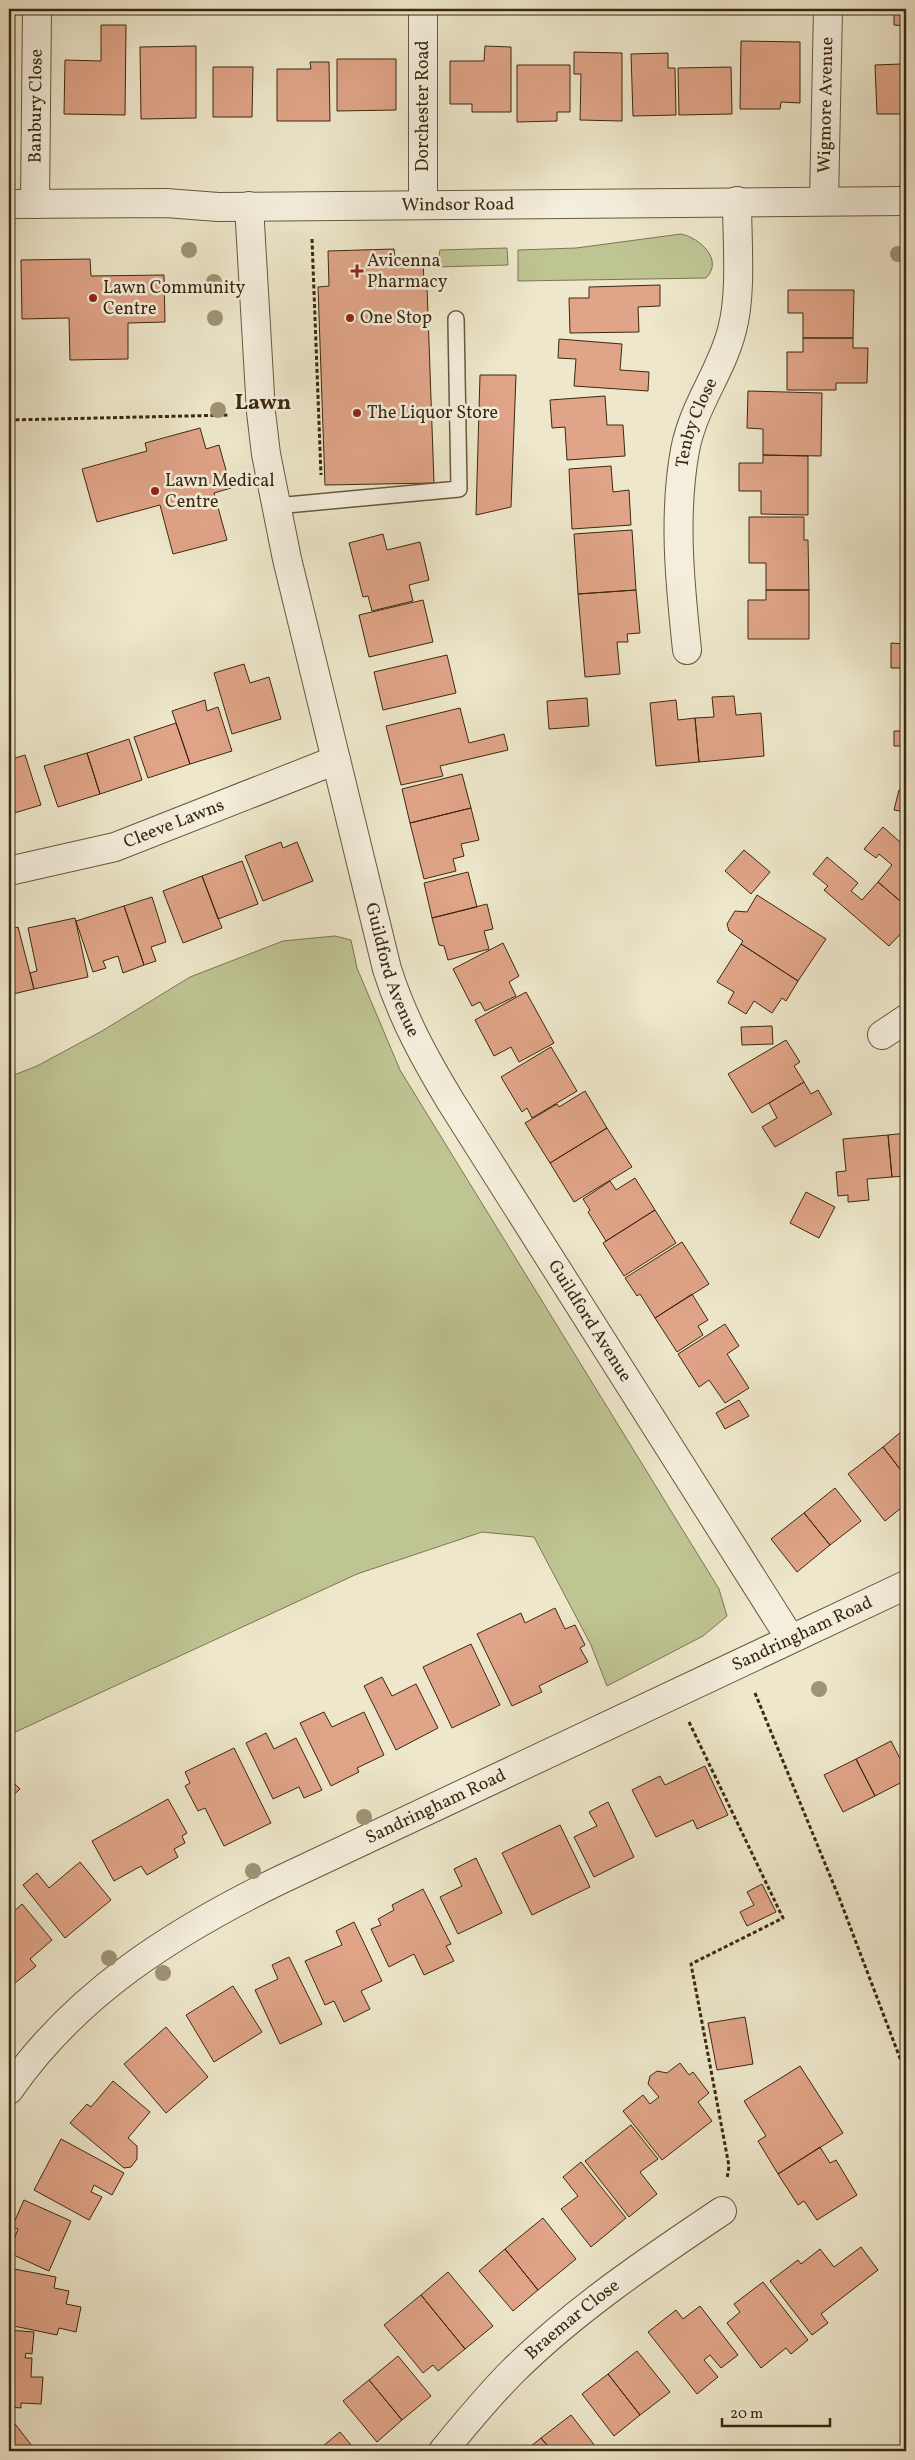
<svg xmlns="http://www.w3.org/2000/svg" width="915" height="2460" font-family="Vollkorn,serif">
<rect width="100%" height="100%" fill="#eee7cb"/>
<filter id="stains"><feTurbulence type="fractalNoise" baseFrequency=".004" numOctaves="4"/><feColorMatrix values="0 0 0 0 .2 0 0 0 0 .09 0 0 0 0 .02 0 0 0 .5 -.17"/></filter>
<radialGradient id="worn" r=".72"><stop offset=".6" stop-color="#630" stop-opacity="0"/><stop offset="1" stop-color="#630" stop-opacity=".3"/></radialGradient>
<!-- green -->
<path fill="#bfc493" stroke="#7e7650" d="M681,234C700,238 724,260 706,278L518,281V250L576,248Z
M507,248L508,265L437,267L440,250Z
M335,936L351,940L357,968L400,1070L719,1589L727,1616L703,1636L607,1686L591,1645L534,1537L482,1532L357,1574L9,1735V1077L37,1066L102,1031L190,977L283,941Z"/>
<!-- building -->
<path fill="#e0a488" stroke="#3c280e" d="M894,9H906V26L894,25Z
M101,25H126L125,115L64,114L65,60L101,61Z
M741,41L800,42V103L781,102L780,109H740Z
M196,46V118L141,119L140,47Z
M485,46L511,47V112H472V104H450V61H484Z
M574,52L622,53V121L580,120L581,74H574Z
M668,53V68H675L676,115L633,116L631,54Z
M337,59H396V110L337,111Z
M9,61H12L13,114H9Z
M310,62H329L330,121H277V69H311Z
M901,64V74H906L905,114H877L875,65Z
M517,65H570V112H557V121L517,122Z
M213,67H253L252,117H213Z
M731,67L732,114L679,115L678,68Z
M394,249L395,257L423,256L424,286H427L434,483L325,485L318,287L329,286L328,251Z
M90,259L91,276L164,275L165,322L128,323V359L70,360L69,318L22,319L21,260Z
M660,285V306L638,307L639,332L570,333L569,298H589V287Z
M788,290H854L853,338H803V313H788Z
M803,338H853V348H868L867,383H836V390H787V352H803Z
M559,339L622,344L620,370L649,372L648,391L574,386L576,359L558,358Z
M480,375H516L511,507L476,515Z
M748,391L822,393L821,456L763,455V429L747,428Z
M605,396L607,425H623L625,456L567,460L565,427L552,428L550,400Z
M200,428L206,449L219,445L231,488L214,493L227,540L173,554L160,505L97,522L82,469L147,451L145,443Z
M763,455L808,456V515L761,514V491H739V463H763Z
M611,466L613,492L629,490L631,525L572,529L569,469Z
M749,517H804V540H808L809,590H766V563H749Z
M632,530L636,590L578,594L574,534Z
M383,534L387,550L420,542L429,580L409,585L413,601L372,611L368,596L363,597L349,543Z
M901,587H906V638H902Z
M636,590L640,633L627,634L628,642H617L620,674L585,677L578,594Z
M766,590H809V639H748V600H766Z
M423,600L433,642L369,657L359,615Z
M891,643L906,644V668H891Z
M447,655L456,693L383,710L374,672Z
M9,659L15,676L9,679Z
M244,664L250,683L269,677L281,719L232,734L214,673Z
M734,696L736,715L761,713L764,756L699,762L695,718L714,717L712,697Z
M587,698L589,726L549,729L547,701Z
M205,700L207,711L218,707L232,751L190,764L172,711Z
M676,700L678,720L695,718L699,762L656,766L650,703Z
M460,708L469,743L504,734L508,750L440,766L443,776L401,785L386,726Z
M176,723L190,764L148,778L134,737Z
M894,731H906V746H894Z
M129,739L142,780L100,794L87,753Z
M87,753L100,794L58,807L44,766Z
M25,755L41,805L11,814L9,760Z
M462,774L471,808L410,823L402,789Z
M899,790L906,791V812L894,810Z
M471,808L479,840L461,844L464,856L453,859L456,871L424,879L410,823Z
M883,827L900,842L906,835V906L878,882L892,865L879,854L876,858L864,849Z
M281,842L283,848L297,842L313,881L263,901L245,856Z
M744,850L770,872L751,894L725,871Z
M827,857L858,883L851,891L862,900L878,882L906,906V920L902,925L906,928L889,946L824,890L828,886L813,874Z
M242,861L258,904L218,919L202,876Z
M468,872L477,907L432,918L424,883Z
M202,876L222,928L183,943L163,891Z
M757,895L826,939L798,981L741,944L743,941L729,931L727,924L735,911L747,912Z
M152,897L166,942L151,947L156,961L144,965L124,906Z
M487,904L493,929L484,931L489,949L448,960L444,946L439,945L432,918Z
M124,906L144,965L123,973L118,956L103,961L106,968L93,972L76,921Z
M75,918L88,977L34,989L30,973L37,971L28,928Z
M18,927L34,989L9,995V930Z
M503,943L519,976L509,982L516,996L485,1011L480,1002L472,1006L453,969Z
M741,944L798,981L786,1001L782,998L772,1013L754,1001L746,1014L728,1003L734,992L717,982Z
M526,992L554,1043L519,1062L511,1047L494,1056L475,1020Z
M772,1026L773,1044L742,1045L741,1027Z
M786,1040L800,1062L794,1066L804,1082L752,1113L728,1074Z
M551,1047L577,1091L532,1118L527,1108L522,1112L501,1077Z
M804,1082L811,1094L818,1090L832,1114L775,1147L762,1127L777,1118L769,1103Z
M585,1091L607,1128L550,1163L525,1123L557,1104L559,1107Z
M607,1128L632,1167L574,1202L550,1163Z
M906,1133V1176L892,1177L888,1135Z
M888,1135L892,1177L867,1179L869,1200L848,1202V1195L838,1196L836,1172L846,1171L843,1139Z
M635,1178L655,1210L606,1241L588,1212L590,1210L583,1199L610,1181L616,1190Z
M806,1192L835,1207L819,1238L790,1223Z
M655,1210L676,1243L624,1276L603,1243Z
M682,1242L709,1284L655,1318L640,1294L637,1296L625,1278Z
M692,1294L708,1320L698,1326L703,1335L677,1352L655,1318Z
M725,1324L739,1346L727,1354L749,1388L725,1403L709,1380L699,1387L678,1354Z
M739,1400L749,1416L725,1429L716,1413Z
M902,1431L906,1437V1477L883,1447Z
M883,1447L906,1477V1504L885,1521L848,1474Z
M835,1488L861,1521L830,1545L804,1513Z
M804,1513L830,1545L797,1572L771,1539Z
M555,1608L565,1629L575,1625L585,1645L580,1648L588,1662L539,1686L542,1692L512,1706L477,1634L521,1613L525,1623Z
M471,1644L500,1705L452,1728L423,1667Z
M382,1677L392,1696L416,1684L438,1728L396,1750L364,1686Z
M324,1712L332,1727L364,1712L384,1755L357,1768L359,1772L331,1786L300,1723Z
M266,1733L274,1749L296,1738L322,1790L304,1798L299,1787L273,1799L246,1743Z
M891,1741L906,1770V1780L875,1796L856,1759Z
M234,1748L271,1823L224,1846L205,1808L198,1811L185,1786L190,1783L185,1772Z
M856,1759L875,1796L843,1812L824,1775Z
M705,1766L728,1815L697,1829L693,1820L656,1837L632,1790L660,1776L665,1785Z
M9,1778L20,1789L9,1799Z
M168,1799L187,1833L182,1836L185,1843L174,1849L178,1857L147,1875L141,1866L114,1881L92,1841Z
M608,1802L634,1857L594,1877L574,1837L597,1826L589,1812Z
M560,1825L590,1887L532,1915L502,1853Z
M476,1858L502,1913L458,1934L440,1897L462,1886L454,1869Z
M80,1862L111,1900L65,1938L23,1885L37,1873L49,1888Z
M762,1884L776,1912L747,1926L740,1912L754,1905L747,1892Z
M423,1889L451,1944L446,1946L454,1961L424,1975L414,1954L389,1967L371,1929L381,1925L378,1919L394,1910L392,1905Z
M22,1904L52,1940L30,1959L36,1966L15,1983L9,1976V1916Z
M354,1922L382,1981L361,1991L370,2009L344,2022L334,2001L325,2005L305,1961L342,1945L336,1931Z
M289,1957L322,2024L280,2044L255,1990L278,1979L272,1965Z
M233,1986L262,2032L214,2062L186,2015Z
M745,2017L753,2064L717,2070L708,2023Z
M166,2027L208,2077L166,2113L124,2064Z
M680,2063L689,2075L693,2072L709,2093L698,2102L712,2121L662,2160L623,2111L643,2095L650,2104L659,2097L648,2084L650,2076L657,2071L667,2073Z
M800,2066L843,2133L778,2174L758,2141L766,2136L744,2101Z
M113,2081L150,2112L128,2138L137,2146V2159L131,2167L124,2168L70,2123L87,2104L91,2107Z
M631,2125L658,2159L640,2172L657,2194L629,2217L585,2161Z
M61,2139L124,2173L112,2195L94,2185L91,2192L102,2197L89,2220L34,2190Z
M820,2147L830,2163L836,2160L857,2195L817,2220L804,2201L798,2205L778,2174Z
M581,2162L626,2218L591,2247L561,2209L578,2196L563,2177Z
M24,2200L71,2221L49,2271L9,2253L18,2229L12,2227Z
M543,2218L576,2259L538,2290L505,2249Z
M861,2247L878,2270L821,2314L828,2323L812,2335L770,2281L798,2260L801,2264L820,2249L834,2267Z
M505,2249L538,2290L513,2311L479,2271Z
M9,2268L56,2277L54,2288L69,2291L66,2304L81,2307L76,2332L59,2328L57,2335L9,2325Z
M448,2272L493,2326L465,2349L421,2295Z
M763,2282L808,2340L791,2354L786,2348L761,2368L727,2323L740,2312L734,2304Z
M421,2295L465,2349L438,2371L433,2365L423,2373L384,2325Z
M700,2306L738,2355L721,2368L710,2355L704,2360L718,2377L697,2394L648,2332L676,2310L683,2319Z
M9,2330L34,2332L32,2354L26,2353L25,2358H32L31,2377H43L41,2404L21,2403V2408L9,2407Z
M637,2351L670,2392L640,2415L608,2374Z
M398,2356L431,2396L402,2420L369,2380Z
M608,2374L640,2415L614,2436L582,2394Z
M369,2380L402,2420L377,2442L343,2401Z
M571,2415L599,2451H552L541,2438Z
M9,2416L36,2451H9Z
M340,2432L356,2451H317Z
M541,2438L552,2451H525Z"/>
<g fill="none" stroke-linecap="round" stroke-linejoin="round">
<defs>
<path id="service" d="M276,506L459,489L456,319"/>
<g id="minor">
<path d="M423,9V203"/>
<path id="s1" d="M824,201L828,9"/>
<path id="s2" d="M35,204L37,9"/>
<path id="s3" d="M249,206L261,412L266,454L287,559L387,969C402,1017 425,1059 451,1102L790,1638"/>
<path id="s4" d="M687,650C680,584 673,516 685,450C694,404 721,373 732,330C742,293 737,240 737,201"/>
<path id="s5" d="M9,871L115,847L336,760"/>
<path d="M882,1035L906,1019"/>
<path id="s6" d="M9,2090C76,1993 175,1931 280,1880L906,1585"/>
<path id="s7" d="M443,2451C465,2424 488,2396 513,2371C576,2309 649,2260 722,2211"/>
</g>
<g id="tertiary">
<path id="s8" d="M9,204L166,203L218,207L906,201"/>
</g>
</defs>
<!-- service casing -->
<use href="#service" stroke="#68583d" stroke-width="18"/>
<!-- minor casing -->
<use href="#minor" stroke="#68583d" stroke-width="30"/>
<!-- tertiary casing -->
<use href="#tertiary" stroke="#68583d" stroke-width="30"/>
<!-- path -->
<path stroke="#3c280e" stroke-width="3" stroke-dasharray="4 2.5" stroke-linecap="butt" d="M312,239L321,475
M9,420L230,415
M755,1693L840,1900L906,2074
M689,1722L783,1918L691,1964L729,2166L727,2179"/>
<!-- service -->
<use href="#service" stroke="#f4efdd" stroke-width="15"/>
<!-- minor -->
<use href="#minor" stroke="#f4efdd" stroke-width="28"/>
<!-- tertiary -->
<use href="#tertiary" stroke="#f4efdd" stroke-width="28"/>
</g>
<!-- trees -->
<g fill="#9e9375">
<circle cx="189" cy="250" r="8"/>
<circle cx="898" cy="254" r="8"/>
<circle cx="214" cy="282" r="8"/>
<circle cx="215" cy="318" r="8"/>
<circle cx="218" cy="410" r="8"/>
<circle cx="819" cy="1689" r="8"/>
<circle cx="364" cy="1817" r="8"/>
<circle cx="253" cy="1871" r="8"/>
<circle cx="109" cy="1958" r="8"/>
<circle cx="163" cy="1973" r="8"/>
</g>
<!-- markers -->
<g fill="#8f2418" stroke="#f4efdd" stroke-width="2">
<path d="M354.5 263.5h5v5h5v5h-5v5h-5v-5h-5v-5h5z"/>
<circle cx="93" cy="298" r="5"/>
<circle cx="350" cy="318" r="5"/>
<circle cx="357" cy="413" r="5"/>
<circle cx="155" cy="491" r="5"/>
</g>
<g text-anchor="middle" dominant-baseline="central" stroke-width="5" stroke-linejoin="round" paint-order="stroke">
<!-- street labels -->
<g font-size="18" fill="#3c280e" stroke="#f4efdd">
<text stroke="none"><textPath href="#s1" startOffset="96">Wigmore Avenue</textPath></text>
<text stroke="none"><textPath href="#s2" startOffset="98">Banbury Close</textPath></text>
<text transform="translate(423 106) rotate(-90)">Dorchester Road</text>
<text stroke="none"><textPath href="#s8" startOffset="449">Windsor Road</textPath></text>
<text stroke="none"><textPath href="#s4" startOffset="230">Tenby Close</textPath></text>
<text stroke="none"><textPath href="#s5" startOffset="172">Cleeve Lawns</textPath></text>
<text stroke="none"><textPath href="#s3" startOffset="780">Guildford Avenue</textPath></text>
<text stroke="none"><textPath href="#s3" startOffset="1185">Guildford Avenue</textPath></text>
<text stroke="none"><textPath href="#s6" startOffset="924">Sandringham Road</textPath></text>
<text stroke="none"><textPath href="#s6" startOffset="519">Sandringham Road</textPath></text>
<text stroke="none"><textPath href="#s7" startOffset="185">Braemar Close</textPath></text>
</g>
<!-- poi labels -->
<g font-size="18" fill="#3c280e" stroke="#f4efdd" text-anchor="start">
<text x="367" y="261">Avicenna<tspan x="367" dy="21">Pharmacy</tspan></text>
<text x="103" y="288">Lawn Community<tspan x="103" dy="21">Centre</tspan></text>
<text x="360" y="318">One Stop</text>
<text x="367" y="413">The Liquor Store</text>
<text x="165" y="481">Lawn Medical<tspan x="165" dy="21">Centre</tspan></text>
</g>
<!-- district labels -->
<g font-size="22" font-weight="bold" fill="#3c280e" stroke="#f4efdd">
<text x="263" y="403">Lawn</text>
</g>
</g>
<!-- margin -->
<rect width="915" height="2460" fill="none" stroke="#eee7cb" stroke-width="30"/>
<rect x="10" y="10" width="895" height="2440" fill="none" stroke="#3c280e" stroke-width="2.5"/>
<rect x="15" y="15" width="885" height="2430" fill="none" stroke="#3c280e"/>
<!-- scale -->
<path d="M722 2418v8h108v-8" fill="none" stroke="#3c280e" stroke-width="2.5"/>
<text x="730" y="2418" font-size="15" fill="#3c280e" stroke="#f4efdd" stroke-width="4" paint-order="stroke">20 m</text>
<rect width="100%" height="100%" filter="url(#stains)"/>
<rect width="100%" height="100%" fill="url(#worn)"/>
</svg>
